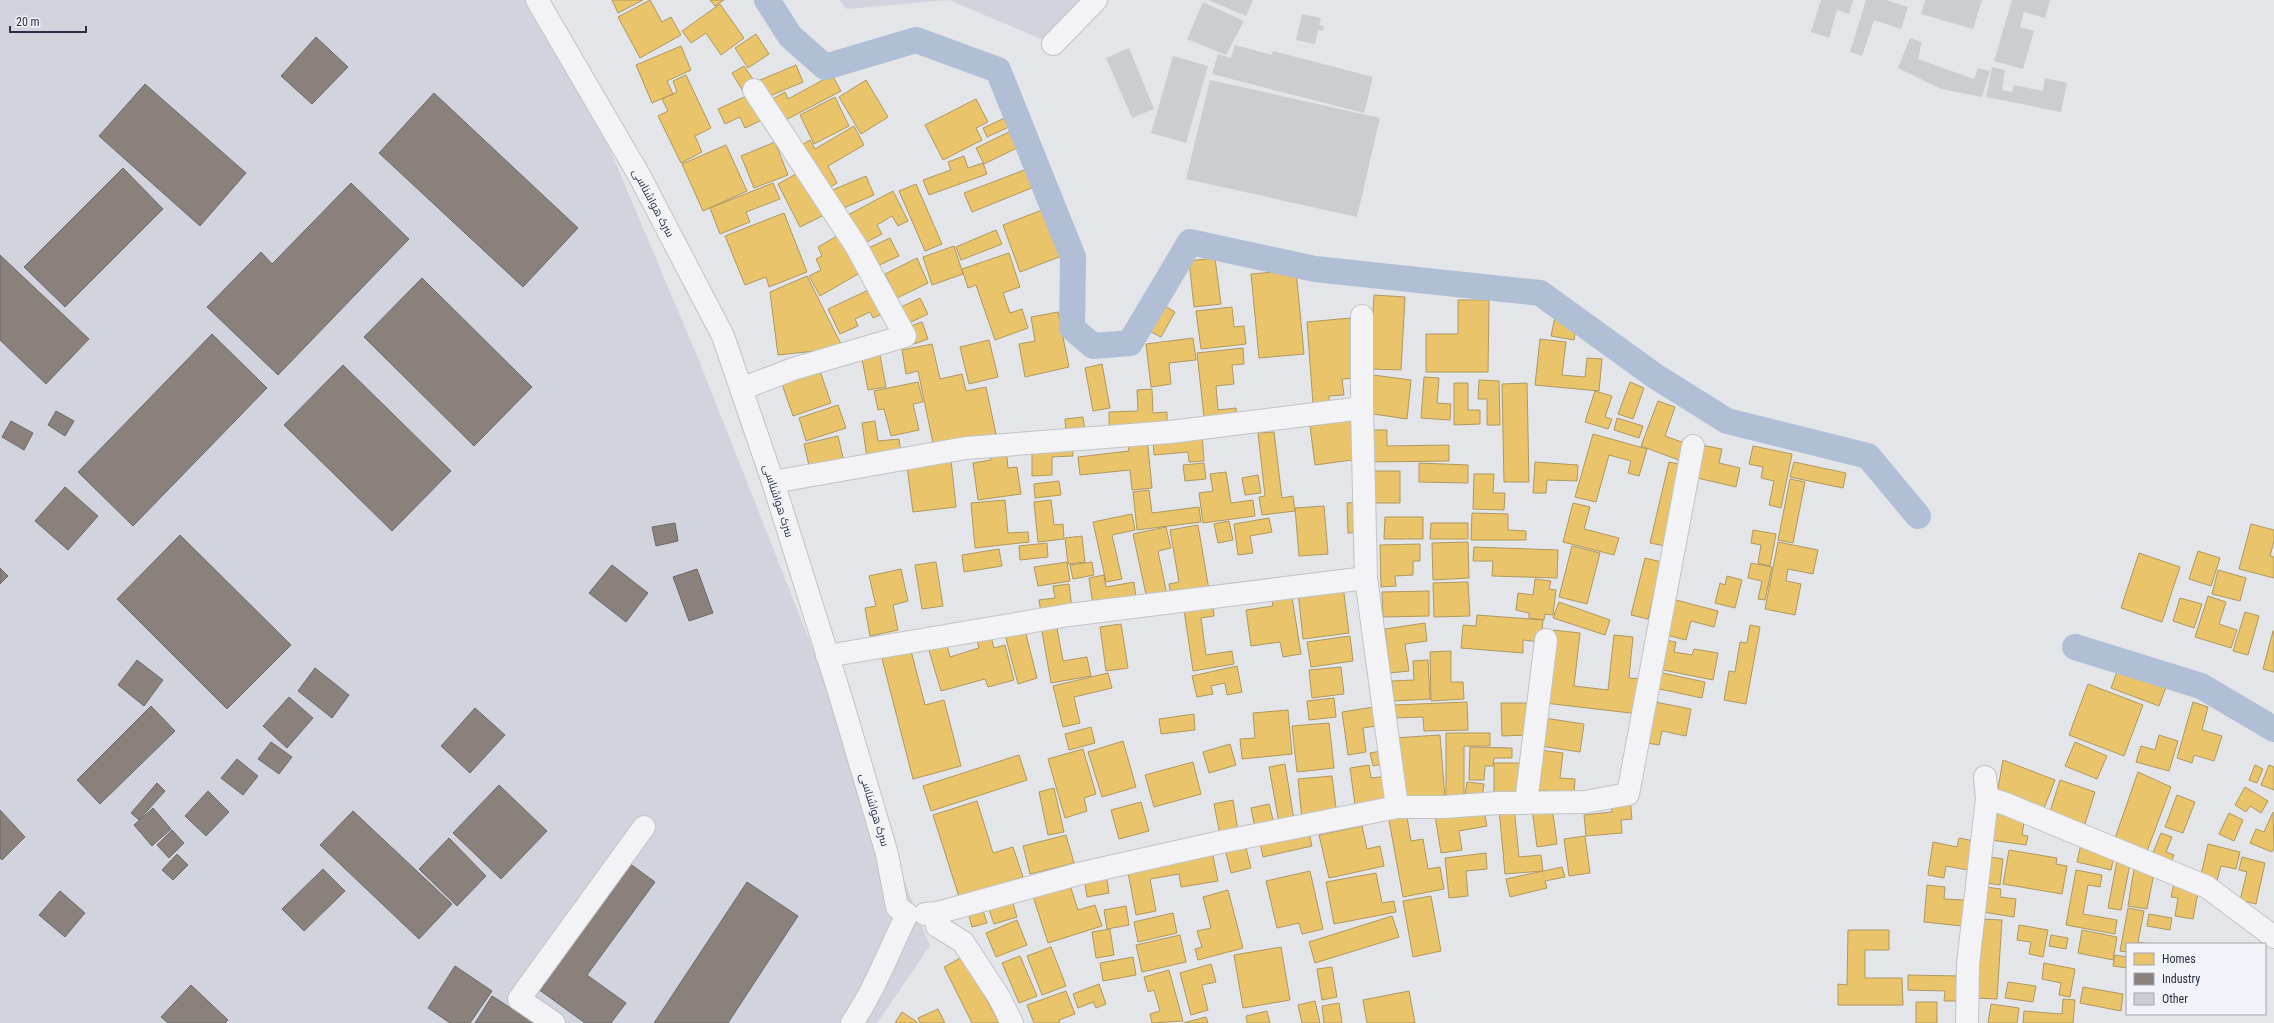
<svg xmlns="http://www.w3.org/2000/svg" width="2274" height="1023" font-family="'Roboto Condensed',Cairo,sans-serif">
<rect width="100%" height="100%" fill="#e3e5e9"/>
<!-- built -->
<path fill="#d1d4dc" d="M0,0H547L700,363L930,946L877,1023H0Z
M839,0H948L847,9Z
M949,0H1096L1053,44Z"/>
<!-- homes -->
<path fill="#e9c46a" stroke="#af985f" d="M612,0H643L618,13Z
M650,0L662,22L671,17L681,35L640,58L618,17Z
M710,0H724L715,6Z
M720,4L744,38L721,55L706,33L691,43L682,31Z
M756,34L769,54L748,68L735,48Z
M681,46L691,70L667,81L673,94L652,103L636,65Z
M796,65L803,82L765,98L758,81Z
M744,66L757,85L744,93L732,73Z
M686,75L711,128L695,136L702,152L681,163L658,116L668,111L662,99L677,92L673,81Z
M832,75L841,91L780,123L769,101L785,92L788,99Z
M866,80L888,117L861,134L839,97Z
M753,93L764,119L745,128L740,117L725,124L718,109Z
M835,97L849,126L814,144L800,115Z
M976,99L988,122L976,128L982,140L943,160L925,125Z
M1007,117L1011,126L987,137L983,128Z
M854,126L864,145L828,166L837,183L824,191L798,147L810,140L815,149Z
M1015,129L1023,145L984,164L976,148Z
M775,142L788,175L754,188L741,156Z
M726,145L747,191L703,211L682,164Z
M964,156L968,168L983,163L987,174L929,195L923,180L951,170L948,162Z
M1027,169L1034,187L972,212L964,193Z
M803,170L826,214L800,227L778,184Z
M866,176L874,195L839,210L830,191Z
M773,183L780,199L746,212L750,222L720,234L710,208Z
M916,184L942,244L925,251L899,191Z
M893,191L908,221L898,226L892,216L877,225L882,234L859,246L844,217Z
M1050,207L1067,254L1020,272L1003,225Z
M784,213L807,272L769,287L766,277L745,285L725,236Z
M996,230L1002,244L961,260L956,247Z
M844,232L865,270L820,296L809,276L821,270L816,259L822,256L818,247Z
M890,238L899,256L873,268L864,250Z
M954,246L963,274L932,285L923,257Z
M1009,253L1020,287L1003,293L1010,313L1022,309L1028,328L995,340L976,285L968,288L962,269Z
M917,258L928,283L897,298L885,274Z
M1215,258L1221,304L1194,307L1189,261Z
M1296,270L1304,354L1259,358L1251,274Z
M807,276L843,348L778,355L770,292Z
M877,286L889,311L873,318L870,312L855,319L858,326L840,334L828,309Z
M1374,295L1405,297L1401,370L1370,369Z
M920,298L928,314L907,324L899,308Z
M1458,300H1489L1488,372H1426V334H1458Z
M1162,304L1175,312L1161,337L1147,330Z
M1232,307L1234,327L1244,326L1246,344L1201,349L1196,311Z
M1058,312L1069,367L1025,377L1019,344L1035,341L1031,317Z
M1555,317L1577,321L1574,340L1551,336Z
M1351,318L1357,378L1342,379L1344,395L1329,396V403L1313,404L1307,322Z
M922,322L928,339L914,344L908,327Z
M1193,338L1196,360L1169,363L1171,384L1151,387L1146,344Z
M1540,339L1566,342L1562,375L1585,377L1587,358L1602,359L1599,391L1535,385Z
M989,340L998,377L969,384L960,347Z
M932,344L940,379L962,374L966,391L986,387L996,434L934,448L918,371L906,374L902,350Z
M1243,348L1244,364L1232,365L1234,384L1216,386L1218,410L1236,408L1237,422L1205,426L1197,353Z
M879,350L886,387L868,390L861,354Z
M1102,364L1110,408L1093,411L1085,368Z
M819,368L831,403L793,416L781,381Z
M1373,375L1411,380L1407,419L1367,413Z
M1424,377L1439,378L1437,403L1451,404L1450,420L1421,418Z
M1479,380L1499,381L1500,425H1487V399H1478Z
M918,382L923,402L913,404L919,430L891,436L884,409L878,410L874,391Z
M1630,382L1644,388L1633,419L1618,414Z
M1454,383H1468V410H1480V424L1454,425Z
M1527,383L1529,482H1504L1502,384Z
M1152,389L1153,413L1167,412V427L1109,429V412L1138,411L1137,390Z
M1595,391L1612,396L1605,417L1612,419L1608,429L1585,422Z
M1658,401L1675,407L1665,436L1690,445L1684,462L1641,446Z
M838,405L846,428L806,441L799,418Z
M1083,417L1085,432L1066,434L1065,419Z
M1617,418L1643,426L1639,438L1614,430Z
M1354,420L1359,459L1315,465L1310,426Z
M875,421L878,441L899,439L901,453L867,458L862,423Z
M1367,430H1387V446L1449,445V461L1368,462Z
M1274,432L1282,498L1293,496L1295,511L1262,515L1259,497L1265,496L1258,433Z
M1202,433L1204,461L1189,462L1188,452L1154,455L1153,438Z
M1593,434L1647,449L1639,476L1628,473L1631,461L1609,455L1596,502L1575,497Z
M838,436L844,462L810,470L804,444Z
M1147,437L1152,488L1132,490L1130,470L1080,475L1078,457L1129,451L1127,439Z
M1072,442L1073,456L1052,457V475L1032,476V443Z
M1701,445L1722,449L1719,463L1740,468L1736,487L1693,477Z
M1753,446L1792,454L1781,508L1769,505L1774,481L1761,478L1763,467L1749,464Z
M1006,447L1008,468L1017,467L1021,494L978,500L973,463L991,460L989,449Z
M951,460L956,507L913,512L907,466Z
M1535,462L1578,465L1577,481L1547,480L1546,493H1533Z
M1669,462L1683,465L1665,546L1650,543Z
M1794,462L1846,473L1843,488L1790,477Z
M1204,463L1206,479L1185,481L1183,465Z
M1419,463L1468,465V483L1419,482Z
M1372,471H1400V503H1372Z
M1226,472L1231,503L1253,500L1255,516L1203,523L1199,493L1213,491L1210,474Z
M1474,474H1494L1493,493H1505L1504,510L1473,509Z
M1258,475L1261,493L1245,495L1242,478Z
M1790,479L1805,482L1793,543L1778,540Z
M1059,481L1061,495L1035,498L1034,484Z
M1149,490L1152,513L1199,507L1201,522L1137,530L1133,492Z
M1005,500L1008,533L1028,532L1029,542L975,548L971,503Z
M1051,500L1054,525L1063,524L1064,539L1038,542L1034,502Z
M1363,502L1364,532L1348,533L1347,503Z
M1573,503L1590,507L1584,529L1619,538L1614,555L1563,542Z
M1324,506L1328,554L1299,556L1295,508Z
M1472,513L1508,514V530L1526,531V540H1471Z
M1132,514L1135,530L1112,535L1122,579L1106,582L1093,522Z
M1385,517H1423V539H1384Z
M1269,518L1272,532L1250,536L1253,553L1238,555L1234,524Z
M1229,521L1233,540L1218,543L1214,524Z
M1431,523H1468V539H1430Z
M2251,524L2274,530V541L2270,556L2274,557V578L2239,569Z
M1198,525L1209,590L1171,596L1169,584L1179,582L1170,530Z
M1166,527L1171,548L1158,551L1167,595L1147,599L1133,534Z
M1753,530L1776,534L1770,566L1758,563L1761,545L1751,543Z
M1082,536L1085,562L1068,564L1065,538Z
M1468,542L1469,578L1433,580L1432,543Z
M1778,542L1818,550L1813,574L1788,569L1786,581L1801,584L1795,615L1765,609Z
M1047,543L1048,557L1020,560L1019,546Z
M1420,544V561H1413V575L1395,576L1396,586L1381,587L1380,545Z
M1572,546L1600,553L1587,604L1559,597Z
M1474,547L1558,550L1557,578L1492,576L1493,561H1473Z
M999,549L1002,566L964,572L962,555Z
M2198,551L2220,558L2211,586L2189,579Z
M2139,553L2180,567L2162,622L2121,608Z
M1645,558L1662,562L1648,619L1631,615Z
M936,562L943,606L922,609L915,565Z
M1067,562L1070,581L1038,586L1034,567Z
M1092,562L1094,575L1073,579L1070,565Z
M1751,563L1772,567L1765,600L1758,599L1762,581L1748,578Z
M901,569L908,601L893,605L898,630L870,636L865,608L876,606L869,576Z
M2218,570L2246,578L2240,601L2212,594Z
M1104,575L1106,587L1134,582L1136,598L1093,605L1089,578Z
M1727,576L1742,580L1735,608L1715,603L1720,583L1725,585Z
M1535,579L1551,581L1549,589L1556,590L1553,615L1545,614L1544,620L1529,618V613L1516,610L1518,593L1533,595Z
M1468,582L1470,616L1434,617L1433,583Z
M1069,584L1072,609L1041,613L1039,600L1055,598L1053,586Z
M1343,586L1349,633L1303,639L1298,591Z
M1291,591L1301,654L1283,657L1280,642L1251,646L1246,610L1273,606L1271,594Z
M1429,591V616L1383,617L1382,592Z
M2208,596L2226,602L2219,624L2237,630L2231,648L2195,637Z
M2180,598L2202,604L2194,628L2173,621Z
M1212,599L1214,616L1201,618L1206,655L1232,651L1234,664L1193,671L1183,603Z
M1672,599L1718,611L1714,627L1691,621L1686,640L1662,634Z
M1559,602L1610,620L1605,635L1553,618Z
M2245,612L2259,616L2248,655L2233,651Z
M1477,615L1543,620L1541,642L1523,640V653L1461,648L1463,625L1476,626Z
M1056,623L1063,661L1087,657L1091,676L1051,683L1041,626Z
M1425,623L1427,641L1405,644L1409,671L1390,673L1385,629Z
M1121,624L1128,668L1106,671L1100,627Z
M1750,625L1760,627L1746,704L1724,700L1729,671L1735,672L1740,642L1747,643Z
M1024,626L1037,678L1018,684L1004,631Z
M1553,630L1580,633L1574,686L1608,690L1614,635L1633,637L1629,678L1643,679L1639,714L1545,703Z
M2273,631H2274V672L2263,669Z
M1350,636L1353,661L1311,667L1307,642Z
M991,637L994,648L1005,645L1014,680L988,687L985,679L941,691L928,647L946,642L950,657L979,648L977,641Z
M1659,639L1676,642L1674,652L1692,655L1694,649L1718,653L1713,680L1653,668Z
M909,643L925,705L944,700L961,766L913,779L880,651Z
M1451,651V682H1463L1464,699L1431,701L1430,652Z
M1428,660L1430,699L1393,701L1392,681L1414,680L1413,661Z
M1237,666L1242,692L1227,695L1225,683L1211,686L1213,694L1197,697L1192,676Z
M1341,667L1344,694L1312,698L1309,670Z
M2118,669L2166,687L2159,706L2111,688Z
M1653,671L1705,682L1702,698L1650,687Z
M1108,673L1112,688L1074,697L1080,723L1063,727L1053,686Z
M2088,684L2143,705L2124,756L2069,735Z
M1334,698L1336,717L1309,720L1307,701Z
M1650,701L1691,709L1686,736L1662,731L1659,745L1641,742Z
M1467,702L1468,730L1424,731L1423,717L1394,718V705Z
M2193,702L2208,707L2202,730L2222,736L2214,761L2194,755L2192,763L2177,758Z
M1501,703H1529L1530,735L1502,736Z
M1380,706L1383,725L1363,728L1366,752L1348,755L1342,712Z
M1288,710L1292,754L1242,759L1240,739L1255,738L1253,713Z
M1194,714L1195,730L1161,734L1159,719Z
M1544,718L1584,724L1580,752L1540,746Z
M1329,723L1334,768L1297,772L1292,726Z
M1091,727L1095,743L1069,750L1065,734Z
M1446,733H1490V746H1464V798H1446Z
M1440,735L1445,798L1399,802L1394,738Z
M2159,735L2178,741L2169,771L2136,762L2141,746L2155,750Z
M1123,741L1136,787L1102,797L1088,752Z
M2075,742L2107,756L2097,779L2065,766Z
M1230,744L1236,765L1209,773L1203,752Z
M1470,747L1512,748V758H1494L1493,766H1485L1484,780H1469Z
M1083,749L1096,794L1084,798L1087,811L1065,818L1048,759Z
M1386,750L1389,763L1373,766L1370,753Z
M1540,750L1563,753L1560,778L1575,779L1574,794L1535,790Z
M1019,755L1027,780L931,811L923,786Z
M2003,760L2055,780L2043,811L1997,794Z
M1193,762L1201,794L1154,807L1145,775Z
M1494,763H1524V795L1494,796Z
M1285,764L1294,820L1279,823L1269,767Z
M1369,765L1371,778L1388,776L1391,800L1355,805L1350,768Z
M2255,765L2263,769L2257,783L2249,780Z
M2269,765L2274,767V790L2261,785Z
M2138,772L2171,787L2146,854L2114,841Z
M1332,776L1337,816L1302,820L1298,779Z
M2060,780L2095,792L2084,827L2049,815Z
M1467,782L1484,784L1482,799L1465,796Z
M2245,787L2268,801L2261,813L2250,806L2246,812L2235,805Z
M1054,788L1064,832L1048,835L1039,792Z
M2177,795L2195,802L2183,833L2165,827Z
M1630,798L1632,819L1621,820L1622,833L1586,836L1584,815L1612,812L1610,800Z
M1233,800L1238,831L1220,835L1214,804Z
M977,801L993,853L1013,847L1023,877L959,897L933,815Z
M1141,802L1149,831L1119,839L1111,810Z
M1269,804L1274,823L1255,828L1251,808Z
M1552,806L1557,844L1537,847L1532,808Z
M1483,807L1487,826L1459,831L1462,850L1441,853L1435,815Z
M1514,807L1519,857L1541,855L1543,871L1505,874L1499,809Z
M1406,811L1411,841L1423,839L1428,869L1440,867L1444,889L1403,897L1388,815Z
M1996,811L2025,816L2022,835L2028,836L2026,845L1991,840Z
M2273,812L2274,848L2272,852L2250,843L2256,829L2264,832Z
M2229,813L2243,820L2234,841L2219,834Z
M1362,826L1367,849L1380,846L1384,866L1329,878L1319,835Z
M1309,833L1312,846L1263,857L1260,843Z
M2161,833L2172,837L2166,852L2174,855L2170,865L2151,858Z
M1066,835L1074,863L1030,874L1023,846Z
M1585,836L1590,873L1569,876L1564,839Z
M1959,838L1974,841L1968,870L1946,866L1944,878L1928,875L1933,842L1957,847Z
M1245,844L1251,868L1231,873L1225,849Z
M2081,844L2115,852L2111,870L2077,862Z
M2208,844L2240,852L2236,869L2221,866L2216,884L2200,880Z
M2009,850L2057,858L2056,864L2067,866L2062,894L2003,884Z
M1212,851L1218,881L1181,887L1179,874L1150,879L1156,911L1136,915L1127,867Z
M1486,853L1487,869L1466,871L1468,896L1449,898L1445,858Z
M1990,857L2003,859L2000,885L1986,883Z
M2242,857L2265,863L2256,904L2240,900L2247,872L2239,870Z
M2117,861L2130,864L2121,910L2108,908Z
M1562,867L1565,877L1545,881L1547,888L1510,897L1506,879Z
M2134,869L2154,873L2147,909L2128,906Z
M2076,870L2102,875L2100,887L2088,885L2083,914L2117,920L2115,934L2066,925Z
M1310,871L1323,929L1302,934L1299,923L1277,928L1266,881Z
M1376,873L1382,903L1394,901L1396,912L1334,924L1326,882Z
M1106,874L1109,893L1087,897L1084,877Z
M1068,879L1078,910L1095,905L1102,926L1048,943L1031,890Z
M2174,883L2199,887L2193,919L2175,916L2178,898L2171,897Z
M1927,885L1945,887L1944,899L1964,900L1962,926L1924,922Z
M1986,887L2001,889L2000,897L2016,899L2014,917L1983,912Z
M1228,890L1243,948L1198,960L1195,949L1202,947L1197,931L1211,928L1203,897Z
M1431,896L1441,951L1413,957L1403,901Z
M1011,897L1017,917L994,924L987,904Z
M981,904L987,923L972,927L967,909Z
M1126,906L1129,925L1107,929L1104,910Z
M2128,908L2144,911L2138,942L2150,944H2127V952L2120,951Z
M1173,913L1177,933L1138,942L1134,922Z
M2149,914L2172,918L2170,930L2147,926Z
M1392,916L1399,937L1315,963L1309,942Z
M1981,919L2002,920L1997,999L1976,998Z
M1017,920L1027,945L996,957L986,933Z
M2019,925L2048,930L2043,957L2029,954L2031,942L2017,940Z
M1110,929L1114,955L1096,958L1092,932Z
M1848,930H1889V950H1865V978H1902L1903,1005H1838V984L1847,985Z
M2082,930L2117,937L2113,960L2078,953Z
M1180,935L1186,962L1142,972L1136,945Z
M2051,935L2068,938L2066,949L2049,946Z
M1051,947L1066,986L1042,995L1027,956Z
M1281,947L1290,1000L1243,1008L1234,955Z
M2115,955L2127,957V968L2113,966Z
M964,956L999,1023H972L944,967Z
M1020,956L1037,996L1019,1003L1002,963Z
M1133,957L1136,975L1103,981L1100,963Z
M2044,963L2075,969L2070,997L2059,995L2061,983L2042,979Z
M1211,964L1216,982L1202,985L1208,1010L1191,1015L1180,973Z
M1332,967L1337,997L1322,1000L1317,969Z
M1169,970L1183,1021L1152,1023L1150,1014L1160,1011L1154,990L1148,992L1144,977Z
M1908,975L1958,976V1001H1944L1945,991L1908,990Z
M2008,982L2036,986L2033,1002L2005,998Z
M1099,984L1106,1004L1096,1008L1093,1002L1078,1008L1073,994Z
M2083,987L2123,994L2121,1011L2080,1003Z
M1066,991L1075,1014L1059,1020L1060,1023H1034L1027,1005Z
M1409,991L1415,1023H1367L1363,1000Z
M2063,999L2075,1000L2073,1023H2023L2024,1011L2062,1014Z
M1315,1001L1320,1023H1302L1298,1005Z
M1916,1002H1937V1023H1916Z
M1339,1003L1342,1023H1324L1322,1006Z
M1991,1004L2019,1008L2017,1023H1988Z
M938,1009L945,1023H920L918,1018Z
M1267,1011L1270,1023H1247L1246,1016Z
M902,1012L917,1022V1023H895Z
M1206,1017L1208,1023H1183Z"/>
<!-- industry -->
<path fill="#8a817c" stroke="#6d696b" d="M316,37L348,67L312,104L281,76Z
M145,84L246,173L200,226L99,136Z
M434,93L578,228L523,287L379,153Z
M123,168L163,209L65,307L24,267Z
M351,183L409,239L278,375L207,307L261,252L272,264Z
M0,255L89,339L46,384L0,340Z
M422,278L532,387L474,446L364,337Z
M212,334L267,388L133,526L78,472Z
M343,365L451,471L392,531L284,425Z
M56,411L74,421L65,436L48,425Z
M11,421L33,433L24,450L2,437Z
M65,487L98,516L68,550L35,521Z
M675,523L678,541L656,546L652,527Z
M180,535L291,645L227,709L117,599Z
M612,565L648,593L626,622L589,593Z
M0,568L8,576L0,584Z
M697,569L713,613L689,621L673,577Z
M137,660L163,680L144,706L118,685Z
M315,668L349,695L332,718L298,691Z
M289,697L313,718L287,748L263,726Z
M151,706L175,731L100,804L77,780Z
M475,708L505,735L470,773L441,746Z
M271,742L292,757L279,774L258,759Z
M237,759L258,776L243,795L221,778Z
M157,783L165,791L139,820L131,813Z
M499,785L547,831L501,879L453,833Z
M208,791L229,812L206,836L185,816Z
M153,808L171,829L152,846L134,825Z
M0,810L25,837L2,860L0,858Z
M353,811L452,904L419,939L320,845Z
M172,830L184,843L169,858L157,845Z
M449,838L486,876L457,906L419,869Z
M177,854L188,865L173,880L162,870Z
M629,863L655,882L587,975L626,1003L611,1023H585L538,989Z
M323,869L345,891L304,931L282,909Z
M747,882L798,916L728,1023H654Z
M60,891L85,913L65,937L39,915Z
M455,966L492,991L470,1023H450L428,1008Z
M191,985L228,1020L225,1023H168L161,1017Z
M492,996L534,1023H475Z"/>
<g fill="none" stroke-linecap="round" stroke-linejoin="round">
<!-- canal -->
<path stroke="#b0bfd5" stroke-width="26" d="M767,0L790,36L825,67L916,40L998,70L1073,257L1072,328L1093,346L1130,343L1190,242L1315,269L1540,293L1655,376L1727,421L1868,456L1918,516
M2075,647L2201,686L2274,729"/>
</g>
<!-- building -->
<path fill="#cccdd1" d="M1208,0H1253L1246,16Z
M1821,0H1853L1849,14L1837,10L1829,38L1811,32Z
M1866,0H1886L1908,7L1901,29L1874,20L1862,56L1850,52Z
M1925,0H1982L1973,29L1921,14Z
M2012,0H2050L2045,18L2024,12L2020,27L2034,31L2023,69L1994,61Z
M1203,2L1244,21L1226,55L1187,39Z
M1302,14L1321,18L1319,25L1324,26L1323,31L1318,30L1315,44L1296,40Z
M1910,38L1922,42L1918,59L1974,79L1978,68L1990,71L1982,97L1941,89L1898,68Z
M1235,45L1272,55L1273,51L1373,77L1364,113L1212,74L1218,54L1231,58Z
M1129,48L1154,109L1132,118L1106,58Z
M1173,56L1208,66L1186,143L1151,133Z
M1992,67L2005,70L2002,90L2012,92L2014,85L2043,91L2045,78L2067,83L2061,112L1986,97Z
M1210,80L1380,118L1357,217L1186,179Z"/>
<g fill="none" stroke-linecap="round" stroke-linejoin="round">
<defs>
<path id="minor" d="M537,0L639,175L723,336L773,482L840,695L887,854L897,907L907,914C889,951 875,989 852,1023
M1053,44L1096,0
M1362,316V408L1366,578L1397,807
M741,389L793,369L905,336L856,246L754,90
M773,482L966,448L1170,432L1362,408
M827,656L1069,615L1366,578
M1987,798L2006,804L2207,887L2274,937
M1526,803L1546,640
M937,913L1078,874L1221,842L1397,807H1444L1498,803L1585,802L1628,794L1693,446
M925,914L937,913V926L963,942L999,997L1012,1023
M554,1023L519,999L644,827
M1967,1023L1968,964L1987,798L1985,777"/>
</defs>
<!-- minor casing -->
<use href="#minor" stroke="#c1c3c7" stroke-width="24"/>
<!-- minor -->
<use href="#minor" stroke="#f3f3f5" stroke-width="22"/>
</g>
<g text-anchor="middle" dominant-baseline="central" stroke-width="4" stroke-linejoin="round" paint-order="stroke">
<!-- street labels -->
<g font-size="11" fill="#283044" stroke="#f1f3f8">
<text transform="translate(653 203) rotate(62)">سرک هواشناسی</text>
<text transform="translate(778 501) rotate(72)">سرک هواشناسی</text>
<text transform="translate(874 810) rotate(73)">سرک هواشناسی</text>
</g>
</g>
<!-- legend -->
<rect x="2126" y="943" width="140" height="72" fill="#f1f3f8" stroke="#a1a5b0"/>
<rect x="2134" y="953" width="20" height="12" fill="#e9c46a" stroke="#a1a5b0"/>
<text x="2162" y="963" font-size="12" fill="#283044">Homes</text>
<rect x="2134" y="973" width="20" height="12" fill="#8a817c" stroke="#a1a5b0"/>
<text x="2162" y="983" font-size="12" fill="#283044">Industry</text>
<rect x="2134" y="993" width="20" height="12" fill="#cccdd1" stroke="#a1a5b0"/>
<text x="2162" y="1003" font-size="12" fill="#283044">Other</text>
<!-- scale -->
<path d="M10 26v6h76v-6" fill="none" stroke="#283044" stroke-width="2"/>
<text x="16" y="26" font-size="12" fill="#283044" stroke="#f1f3f8" stroke-width="3" paint-order="stroke">20 m</text>
</svg>
